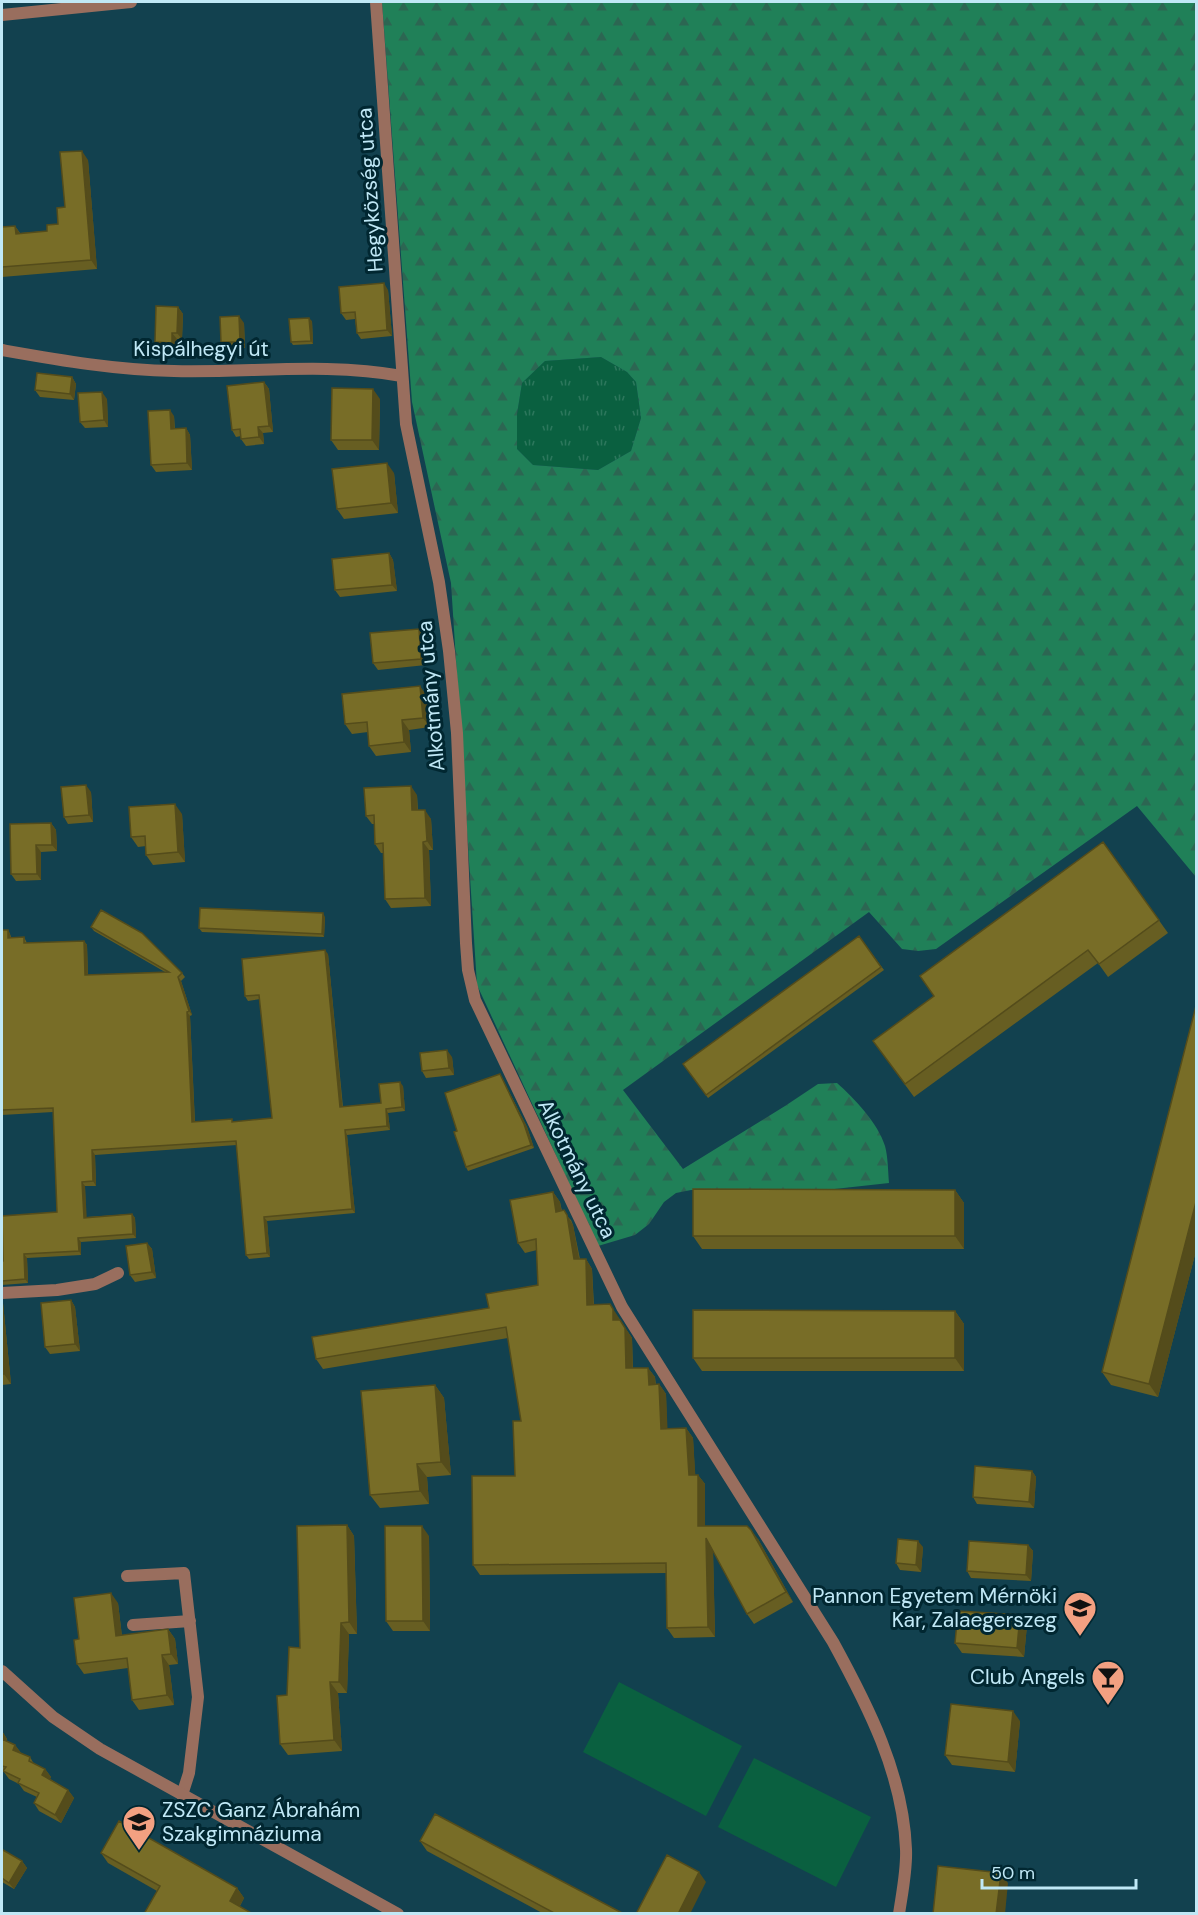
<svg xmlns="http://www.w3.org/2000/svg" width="1198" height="1915" font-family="'DM Sans',sans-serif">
<defs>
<pattern id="grass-tufts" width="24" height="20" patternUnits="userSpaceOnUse" patternTransform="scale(1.5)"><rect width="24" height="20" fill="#0a6040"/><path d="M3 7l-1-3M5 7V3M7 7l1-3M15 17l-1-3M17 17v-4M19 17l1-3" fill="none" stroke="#2c775c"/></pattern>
<pattern id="forest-firs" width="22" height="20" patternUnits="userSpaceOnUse" patternTransform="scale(1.5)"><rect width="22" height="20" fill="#208058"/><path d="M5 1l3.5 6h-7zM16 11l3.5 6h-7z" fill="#2c6652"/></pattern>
</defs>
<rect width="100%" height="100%" fill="#12414f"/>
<!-- grass -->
<path fill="url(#grass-tufts)" d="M601,357L627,372L636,382L641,418L631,451L598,470L533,465L517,449V414L522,383L545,361Z"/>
<!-- forest -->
<path fill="url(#forest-firs)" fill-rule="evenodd" d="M382,2H1196V877L1137,806L936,949L918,951L902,949L869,912L623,1090L683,1169L785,1106L818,1084L837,1083C854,1098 878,1123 885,1146C888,1157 888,1171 889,1183L798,1193L691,1190L676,1193L664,1202L649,1224L635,1235L598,1246L477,985L451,583L412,402ZM601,357L627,372L636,382L641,418L631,451L598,470L533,465L517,449V414L522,383L545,361Z"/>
<!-- green -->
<path fill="#0a6040" d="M619,1682L742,1746L706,1816L583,1752Z
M754,1758L871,1817L836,1887L718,1827Z"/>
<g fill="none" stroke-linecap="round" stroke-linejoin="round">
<!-- minor -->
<path stroke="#996e5e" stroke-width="12" d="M376,2L406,424L439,582L449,651L457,733L466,943L468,970L475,1000L622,1307L833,1642C868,1706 903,1774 906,1849C907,1870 902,1893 899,1914
M2,15L131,2
M2,350C59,360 115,370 174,371C250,373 326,362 402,376
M2,1293L57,1290L95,1284L118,1273
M127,1576L184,1573L198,1697L189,1773L182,1795
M133,1625L190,1621"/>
<!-- tertiary -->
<path stroke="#996e5e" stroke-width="12" d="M2,1671L53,1717L100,1749L398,1914"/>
</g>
<!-- wall -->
<path fill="#675e22" d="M88,160L97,269L2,277V227L15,226L20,233L47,231L58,224L65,207Z
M388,290L392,336L361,339L357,333L355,319L346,320L341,313Z
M178,307L183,314L182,339H177V350L160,349L155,342Z
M312,321L313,344L293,345L291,342Z
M244,323L245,348L226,349L221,342Z
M72,377L76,384L74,400L40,397L35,390Z
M264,382L269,389L273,432L263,433L264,444L246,446L241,439V436L236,437L232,430Z
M107,399L108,427L85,428L80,422Z
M380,399L379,450H338L331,440Z
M174,416L175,429L186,428L190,435L192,470L156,472L151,465Z
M394,473L398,513L344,519L337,509Z
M389,553L393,560L397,591L340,597L335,590Z
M423,635L426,665L378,670L373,663Z
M427,696L430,727L409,730L411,752L376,756L369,746L368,732L352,734L345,724Z
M91,792L93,822L68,824L64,817Z
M417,795L418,810L431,819L433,850H429L431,906L391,908L385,899L383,853H381L375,844L374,824H372L366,816Z
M182,814L185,862L153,865L146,855V846L138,847L131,837Z
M51,823L56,830L57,851L41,852V880L16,881L11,874Z
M1103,842L1168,933L1108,977L1098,963L914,1097L873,1041L934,996Z
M325,917L324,937L202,932L199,928Z
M91,927L182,973L185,977L181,981L192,1015L190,1016L195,1122H233L272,1118L260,999L248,1001L245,996L328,954L343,1107L381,1103L403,1086L405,1111L388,1113L390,1130L347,1135L355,1213L267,1221L270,1257L249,1259L246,1255L237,1145L95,1155L96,1186H85L86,1217L132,1214L135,1218L136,1238L81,1242V1255L27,1258L28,1283L2,1285V1262L3,1261L57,1212L53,1112L2,1115V930H8L10,934L11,937H24L27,943L84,941L87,945L88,975L165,972L94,931Z
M859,936L884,970L708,1098L683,1064Z
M1197,1002V1247L1158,1397L1111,1385L1102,1372Z
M452,1057L454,1075L426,1078L422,1071Z
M500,1074L527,1127L534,1148L468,1171L466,1167L457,1131Z
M955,1190L964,1203V1249H702L693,1236Z
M553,1192L560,1202L562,1211L571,1220L573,1225L580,1259H586L592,1269L594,1305L619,1318L620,1320L632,1338L633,1368H648L655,1377L656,1385L659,1384L666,1394L667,1429L686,1428L693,1438L695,1475H698L705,1484V1526L758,1539L793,1602L754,1624L747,1614L713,1551L715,1637L674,1638L667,1628L666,1573L480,1575L473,1565L515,1476L521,1421L508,1338L323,1369L316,1359L489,1308L538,1285L537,1250L525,1253L518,1243Z
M147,1243L152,1249L156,1278L135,1282L130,1275Z
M71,1300L75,1307L80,1351L50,1354L45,1347Z
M2,1302L3,1303L11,1384L2,1385Z
M955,1311L964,1324V1371H702L693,1358Z
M435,1385L444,1398L451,1475L427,1477L429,1504L380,1508L370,1495Z
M1032,1471L1036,1477L1034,1508L977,1504L973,1497Z
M347,1525L354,1536L357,1634H349L347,1693H338L342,1751L288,1755L280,1744L300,1648Z
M429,1536L430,1631H393L386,1621Z
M1028,1545L1033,1551L1031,1581L971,1578L967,1571Z
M923,1547L921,1572L900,1570L896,1563Z
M118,1603L122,1636L168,1629L175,1639L178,1664L169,1665L174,1705L139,1710L132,1700L128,1668L84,1674L77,1664L79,1639Z
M1020,1615L1027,1625L1024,1657L962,1653L955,1643Z
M1020,1721L1015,1772L952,1765L945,1755Z
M2,1731L7,1739L6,1741L15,1745L21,1753L30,1757L34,1764L45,1769L51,1777L50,1779L68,1790L74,1798L61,1823L39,1811L34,1803L37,1797L24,1791L19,1784L9,1779L4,1772L2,1771Z
M420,1841L624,1914H544L427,1851Z
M2,1852L22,1861L27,1868L14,1889L2,1882Z
M101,1853L237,1888L244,1898L240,1906L157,1891L108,1863Z"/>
<!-- shaded-wall -->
<path fill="#544c1b" d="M82,151L88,160L97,269L91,260Z
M15,226L21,235L16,234Z
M384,283L388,290L392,336L387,330Z
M178,307L183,314L182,339L177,333Z
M239,316L244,323L245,348L240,342Z
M309,318L312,321L313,344L311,341Z
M172,333L177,339V350L172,343Z
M72,377L76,384L74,400L70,394Z
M264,382L269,389L273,432L269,426Z
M373,389L380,399L379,450L372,440Z
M102,392L107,399L108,427L104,420Z
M170,410L174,416L175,436L171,429Z
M258,427L263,433L264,444L259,437Z
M186,428L190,435L192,470L187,463Z
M387,463L394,473L398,513L391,503Z
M389,553L393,560L397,591L392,585Z
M419,629L423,635L426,665L421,659Z
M420,686L427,696L430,727L423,718Z
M402,720L409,730L411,752L404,742Z
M86,785L91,792L93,822L89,815Z
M411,786L417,795L418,819L412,810Z
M175,804L182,814L185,862L178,852Z
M425,810L431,819L433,850L427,841Z
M51,823L56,830L57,851L52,845Z
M423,842L429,850L431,906L425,898Z
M36,845L41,852V880L37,874Z
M323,913L325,917L324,937L322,934Z
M8,930L10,934L11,942L8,938Z
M84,941L87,945L88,979L85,975Z
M325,950L328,954L343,1112L340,1107Z
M178,977L181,981L192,1015L189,1011Z
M187,1012L190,1016L195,1126L192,1122Z
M447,1050L452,1057L454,1075L449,1068Z
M500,1074L527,1127L534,1148L531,1145Z
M400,1082L403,1086L405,1111L402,1107Z
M386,1109L388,1113L390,1130L387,1126Z
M345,1130L347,1135L355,1213L352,1209Z
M92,1150L95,1155L96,1186L93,1181Z
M82,1182L85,1186L87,1222L84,1218Z
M955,1190L964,1203V1249L955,1236Z
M553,1192L560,1202L563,1222L556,1212Z
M1197,1198V1247L1158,1397L1149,1384Z
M564,1210L573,1225L581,1269L574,1259Z
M132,1214L135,1218L136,1238L133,1234Z
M264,1217L267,1221L270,1257L267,1253Z
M78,1238L81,1242V1255L79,1251Z
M147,1243L152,1249L156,1278L152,1272Z
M24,1254L27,1258L28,1283L25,1279Z
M586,1259L592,1269L594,1315L587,1305Z
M71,1300L75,1307L80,1351L75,1344Z
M2,1302L3,1303L11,1384L4,1374L2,1349Z
M610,1304L619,1318L620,1330L613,1320Z
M955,1311L964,1324V1371L955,1358Z
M620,1320L632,1338L633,1378L626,1368Z
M648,1368L655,1377L656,1395L649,1385Z
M659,1384L666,1394L668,1439L661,1429Z
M435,1385L444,1398L451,1475L441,1462Z
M686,1428L693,1438L696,1485L689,1475Z
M417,1464L427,1477L429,1504L420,1491Z
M1032,1471L1036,1477L1034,1508L1029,1502Z
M698,1475L705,1484V1536L698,1526Z
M347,1525L354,1536L357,1634L349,1622Z
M422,1526L429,1536L430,1631L423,1621Z
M751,1530L758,1539L793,1602L786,1592Z
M706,1538L713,1548L715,1637L708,1627Z
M918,1541L923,1547L921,1572L916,1565Z
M1028,1545L1033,1551L1031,1581L1026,1575Z
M111,1593L118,1603L123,1646L116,1636Z
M1020,1615L1027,1625L1024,1657L1017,1648Z
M341,1623L349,1634L347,1693L339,1682Z
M168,1629L175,1639L178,1664L171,1654Z
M162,1655L169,1665L174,1705L167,1695Z
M330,1682L338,1693L342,1751L334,1740Z
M1013,1711L1020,1721L1015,1772L1008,1762Z
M2,1731L7,1739L4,1745L2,1741Z
M15,1745L21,1753L13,1750Z
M45,1769L51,1777L48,1783L42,1775Z
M68,1790L74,1798L61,1823L55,1815Z
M22,1861L27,1868L14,1889L9,1883Z
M699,1872L706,1882L690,1914H678Z
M1001,1873L1008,1883L1005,1914H996Z
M237,1888L244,1898L237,1911L230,1901Z"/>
<!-- building -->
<path fill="#786d27" stroke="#544c1b" stroke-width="1.5" d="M82,151L91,260L2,267V227L15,226L16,234L47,231V225L58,224L57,208L65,207L60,152Z
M384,283L387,330L357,333L355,312L341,313L339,287Z
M156,306L178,307L177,333H172V343L155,342Z
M239,316L240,342H221L220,317Z
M309,318L311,341L291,342L289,319Z
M37,373L72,377L70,394L35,390Z
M264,382L269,426L258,427L259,437L241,439L240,429L232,430L227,386Z
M332,388L373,389L372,440H331Z
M102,392L104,420L80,422L78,393Z
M170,410L171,429L186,428L187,463L151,465L148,411Z
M387,463L391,503L337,509L332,469Z
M389,553L392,585L335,590L332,559Z
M419,629L421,659L373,663L370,633Z
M420,686L423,718L402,720L404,742L369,746L367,722L345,724L342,694Z
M86,785L89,815L64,817L61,787Z
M411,786L412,810H425L427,841L423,842L425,898L385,899L383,843L375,844L374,815L366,816L364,788Z
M175,804L178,852L146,855L145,836L131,837L129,807Z
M51,823L52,845H36L37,874H11L10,824Z
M1103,842L1159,920L1099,964L1088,950L905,1084L873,1041L934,996L920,976Z
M200,908L323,913L322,934L199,928Z
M101,910L142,933L182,973L178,977L189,1011L187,1012L192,1122L232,1119V1122L272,1118L259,995L245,996L242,959L325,950L340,1107L381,1103L379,1084L400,1082L402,1107L386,1109L387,1126L345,1130L352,1209L264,1217L267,1253L246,1255L236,1141L92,1150L93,1181L82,1182L84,1218L132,1214L133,1234L78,1238L79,1251L24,1254L25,1279L2,1281V1262L3,1261L2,1216L57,1212L53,1108L2,1110V930H8V938L24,937V943L84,941L85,975L169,972L91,927Z
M859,936L881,967L706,1095L683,1064Z
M1197,1002V1198L1149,1384L1102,1372Z
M447,1050L449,1068L422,1071L420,1053Z
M500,1074L524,1124L531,1145L466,1167L454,1132L457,1131L445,1093Z
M693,1189L955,1190V1236H693Z
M553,1192L556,1212L564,1210L567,1215L574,1259H586L587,1305L610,1304L613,1309V1320H620L625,1328L626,1368H648L649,1385L659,1384L661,1429L686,1428L689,1475H698V1526H747L751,1530L786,1592L747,1614L706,1538L708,1627L667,1628L666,1563L473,1565L472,1476H515L513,1421H521L506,1327L316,1359L312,1337L489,1308L486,1294L538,1285L536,1239L518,1243L510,1200Z
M147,1243L152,1272L130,1275L126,1246Z
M71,1300L75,1344L45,1347L41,1303Z
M693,1310L955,1311V1358H693Z
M2,1349L4,1374H2Z
M435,1385L441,1462L417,1464L420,1491L370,1495L361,1391Z
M975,1466L1032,1471L1029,1502L973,1497Z
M347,1525L349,1622L341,1623L339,1682H330L334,1740L280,1744L277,1696L287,1695L289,1647L300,1648L297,1526Z
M385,1526H422L423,1621H386Z
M898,1539L918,1541L916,1565L896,1563Z
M969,1541L1028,1545L1026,1575L967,1571Z
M111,1593L116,1636L168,1629L171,1654L162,1655L167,1695L132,1700L127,1658L77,1664L74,1640L79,1639L74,1598Z
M958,1611L1020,1615L1017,1648L955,1643Z
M951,1704L1013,1711L1008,1762L945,1755Z
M2,1739L15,1745L13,1750L30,1757L29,1761L45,1769L42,1775L68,1790L55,1815L34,1803L39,1793L18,1783L20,1779L3,1771L6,1767L2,1766Z
M435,1814L624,1914H556L420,1841Z
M119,1821L237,1888L230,1901L253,1914H144L160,1886L101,1853Z
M3,1850L22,1861L9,1883L2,1878V1852Z
M667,1855L699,1872L678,1914H636Z
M938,1866L1001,1873L996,1914H933Z"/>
<!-- icons -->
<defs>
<symbol id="university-pin" viewBox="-11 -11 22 30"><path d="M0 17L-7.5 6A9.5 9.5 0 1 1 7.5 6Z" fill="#f3a081" stroke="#012731"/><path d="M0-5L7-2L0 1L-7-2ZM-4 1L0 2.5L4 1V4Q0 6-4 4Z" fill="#111"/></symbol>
<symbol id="bar-pin" viewBox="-11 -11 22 30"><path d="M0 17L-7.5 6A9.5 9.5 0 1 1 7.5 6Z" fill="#f3a081" stroke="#012731"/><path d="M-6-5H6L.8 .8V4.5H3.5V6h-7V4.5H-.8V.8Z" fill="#111"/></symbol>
<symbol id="school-pin" viewBox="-11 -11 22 30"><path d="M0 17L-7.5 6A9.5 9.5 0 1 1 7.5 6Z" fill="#f3a081" stroke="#012731"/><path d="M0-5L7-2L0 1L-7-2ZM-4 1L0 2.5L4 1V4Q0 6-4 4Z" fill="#111"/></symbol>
</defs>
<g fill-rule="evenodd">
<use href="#university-pin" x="1061" y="1589" width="38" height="52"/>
<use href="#bar-pin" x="1089" y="1658" width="38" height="52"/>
<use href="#school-pin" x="120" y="1803" width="38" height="52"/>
</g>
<g text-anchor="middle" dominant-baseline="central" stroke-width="6" stroke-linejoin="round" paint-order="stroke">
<!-- street labels -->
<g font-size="21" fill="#c0e8f6" stroke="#012731">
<text transform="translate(370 190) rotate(-94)">Hegyközség utca</text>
<text x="201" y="349">Kispálhegyi út</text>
<text transform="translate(431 696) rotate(-95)">Alkotmány utca</text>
<text transform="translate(577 1169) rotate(64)">Alkotmány utca</text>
</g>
<!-- poi labels -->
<g font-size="21" fill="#c0e8f6" stroke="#012731" text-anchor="end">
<text x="1057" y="1596">Pannon Egyetem Mérnöki<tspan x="1057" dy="24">Kar, Zalaegerszeg</tspan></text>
<text x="1085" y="1677">Club Angels</text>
<text x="162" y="1810" text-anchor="start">ZSZC Ganz Ábrahám<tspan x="162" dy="24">Szakgimnáziuma</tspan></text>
</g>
</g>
<!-- border -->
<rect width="1198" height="1915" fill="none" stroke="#c0e8f6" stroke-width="6"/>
<!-- scale -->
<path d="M982 1879v9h154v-9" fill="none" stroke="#c0e8f6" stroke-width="3"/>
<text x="991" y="1879" font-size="18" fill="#c0e8f6" stroke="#012731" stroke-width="4.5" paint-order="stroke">50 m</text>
</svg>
